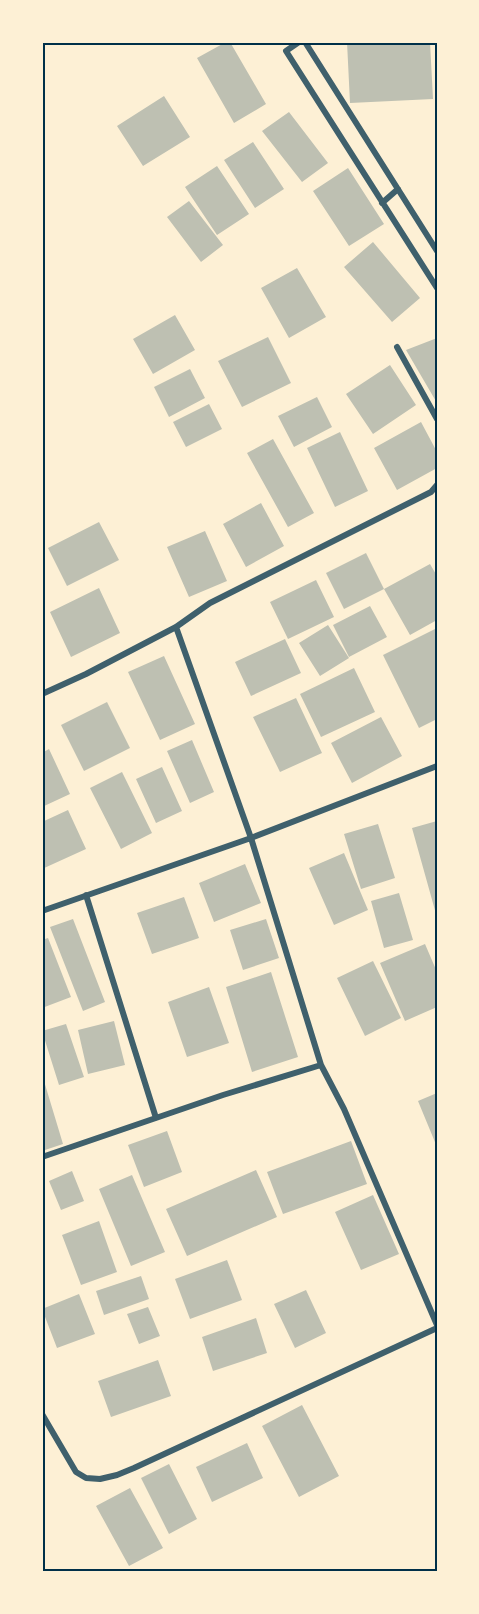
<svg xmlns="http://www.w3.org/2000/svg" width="479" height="1614" font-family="Roboto,sans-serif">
<rect width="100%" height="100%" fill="#fdf0d5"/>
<!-- building -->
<path fill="#bec0b2" d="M226,42H230L266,104L234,123L197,58Z
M347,42H430L433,99L350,103Z
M164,96L190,137L143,166L117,126Z
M289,112L328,163L302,182L262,131Z
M253,142L284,189L255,208L224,160Z
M217,166L249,214L217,235L185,187Z
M348,168L384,224L349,246L313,191Z
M189,201L223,245L201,262L167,217Z
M373,242L420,298L392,322L344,267Z
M297,268L326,317L289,338L261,288Z
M175,315L195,350L153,374L133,339Z
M268,337L291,383L242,407L218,361Z
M437,338V403L406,350Z
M390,365L416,405L373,434L346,394Z
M190,369L205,398L169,417L154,387Z
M317,397L332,427L294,447L278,416Z
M209,404L222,429L186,447L173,422Z
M421,422L437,452V468L397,490L374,448Z
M340,432L368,491L335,507L307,448Z
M273,439L314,513L288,527L247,453Z
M261,503L284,546L246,567L223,524Z
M99,522L119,560L67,586L48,548Z
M205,531L227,581L189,597L167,547Z
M366,553L384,589L344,609L326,573Z
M430,564L437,576V620L410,635L384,589Z
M316,580L334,617L288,639L270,602Z
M99,588L120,633L71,657L50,612Z
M370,606L387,637L349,657L333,625Z
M328,625L349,658L320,676L299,643Z
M437,628V719L419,728L383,655Z
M285,639L301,673L251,696L235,662Z
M164,656L195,724L160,740L128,672Z
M354,668L375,712L321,737L300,694Z
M296,698L322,753L280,772L253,717Z
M107,702L130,748L84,771L61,725Z
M381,717L402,756L352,783L331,743Z
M192,740L214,792L190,803L167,751Z
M49,749L70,794L42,807V753Z
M162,767L182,811L156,823L136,779Z
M122,772L152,833L121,849L90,788Z
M68,810L86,849L42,869V822Z
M437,821V914H436L412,828Z
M378,824L395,878L361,889L344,834Z
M344,853L368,910L334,925L309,868Z
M245,864L261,903L214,922L199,883Z
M399,893L413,940L384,948L371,901Z
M184,897L199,938L152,954L137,913Z
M73,919L105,1002L83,1011L50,927Z
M266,919L279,958L243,970L230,930Z
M48,938L71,997L42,1008V940Z
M425,944L437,972V1007L405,1021L380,963Z
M373,961L401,1018L365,1036L337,978Z
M271,972L298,1057L252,1072L226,987Z
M209,987L229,1043L187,1057L168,1002Z
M114,1021L125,1065L88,1074L78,1030Z
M66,1024L84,1077L59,1085L42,1031Z
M44,1081L63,1144L42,1151V1082Z
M437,1093V1147L418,1101Z
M167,1131L182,1172L144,1187L128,1145Z
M351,1141L367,1184L283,1214L267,1172Z
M256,1170L277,1217L187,1256L166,1209Z
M72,1171L84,1201L61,1210L49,1181Z
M132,1175L165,1252L131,1266L99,1189Z
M373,1195L399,1254L361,1270L335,1212Z
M99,1221L117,1272L81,1285L62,1235Z
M227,1260L242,1300L190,1319L175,1279Z
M141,1276L149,1299L104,1315L96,1291Z
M306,1290L326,1333L295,1348L274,1304Z
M79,1294L95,1334L57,1348L42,1309Z
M148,1307L160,1336L139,1344L127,1314Z
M256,1318L267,1353L213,1371L202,1337Z
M158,1360L171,1396L111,1417L98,1381Z
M302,1405L339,1476L299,1497L262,1426Z
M247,1443L263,1478L212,1502L196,1467Z
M169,1464L197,1519L169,1534L141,1478Z
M130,1488L163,1548L129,1566L96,1506Z"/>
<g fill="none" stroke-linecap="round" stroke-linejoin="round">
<!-- minor -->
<path stroke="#3f606c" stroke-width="6" d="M299,42L286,51L437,288
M305,42L437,251
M382,203L398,189
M397,347L437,419
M176,627L251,838L321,1065L344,1109L437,1325
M42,694L86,674L176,627L210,603L431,492L437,485
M86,895L156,1118
M42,911L251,838L437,766
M42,1157L223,1095L321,1065
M42,1414L76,1472L86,1478L100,1479L117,1475L134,1468L437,1328"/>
</g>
<!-- border -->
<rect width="479" height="1614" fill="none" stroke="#fdf0d5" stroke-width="87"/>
<rect x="44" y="44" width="392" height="1526" fill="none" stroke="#003049" stroke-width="2"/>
</svg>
